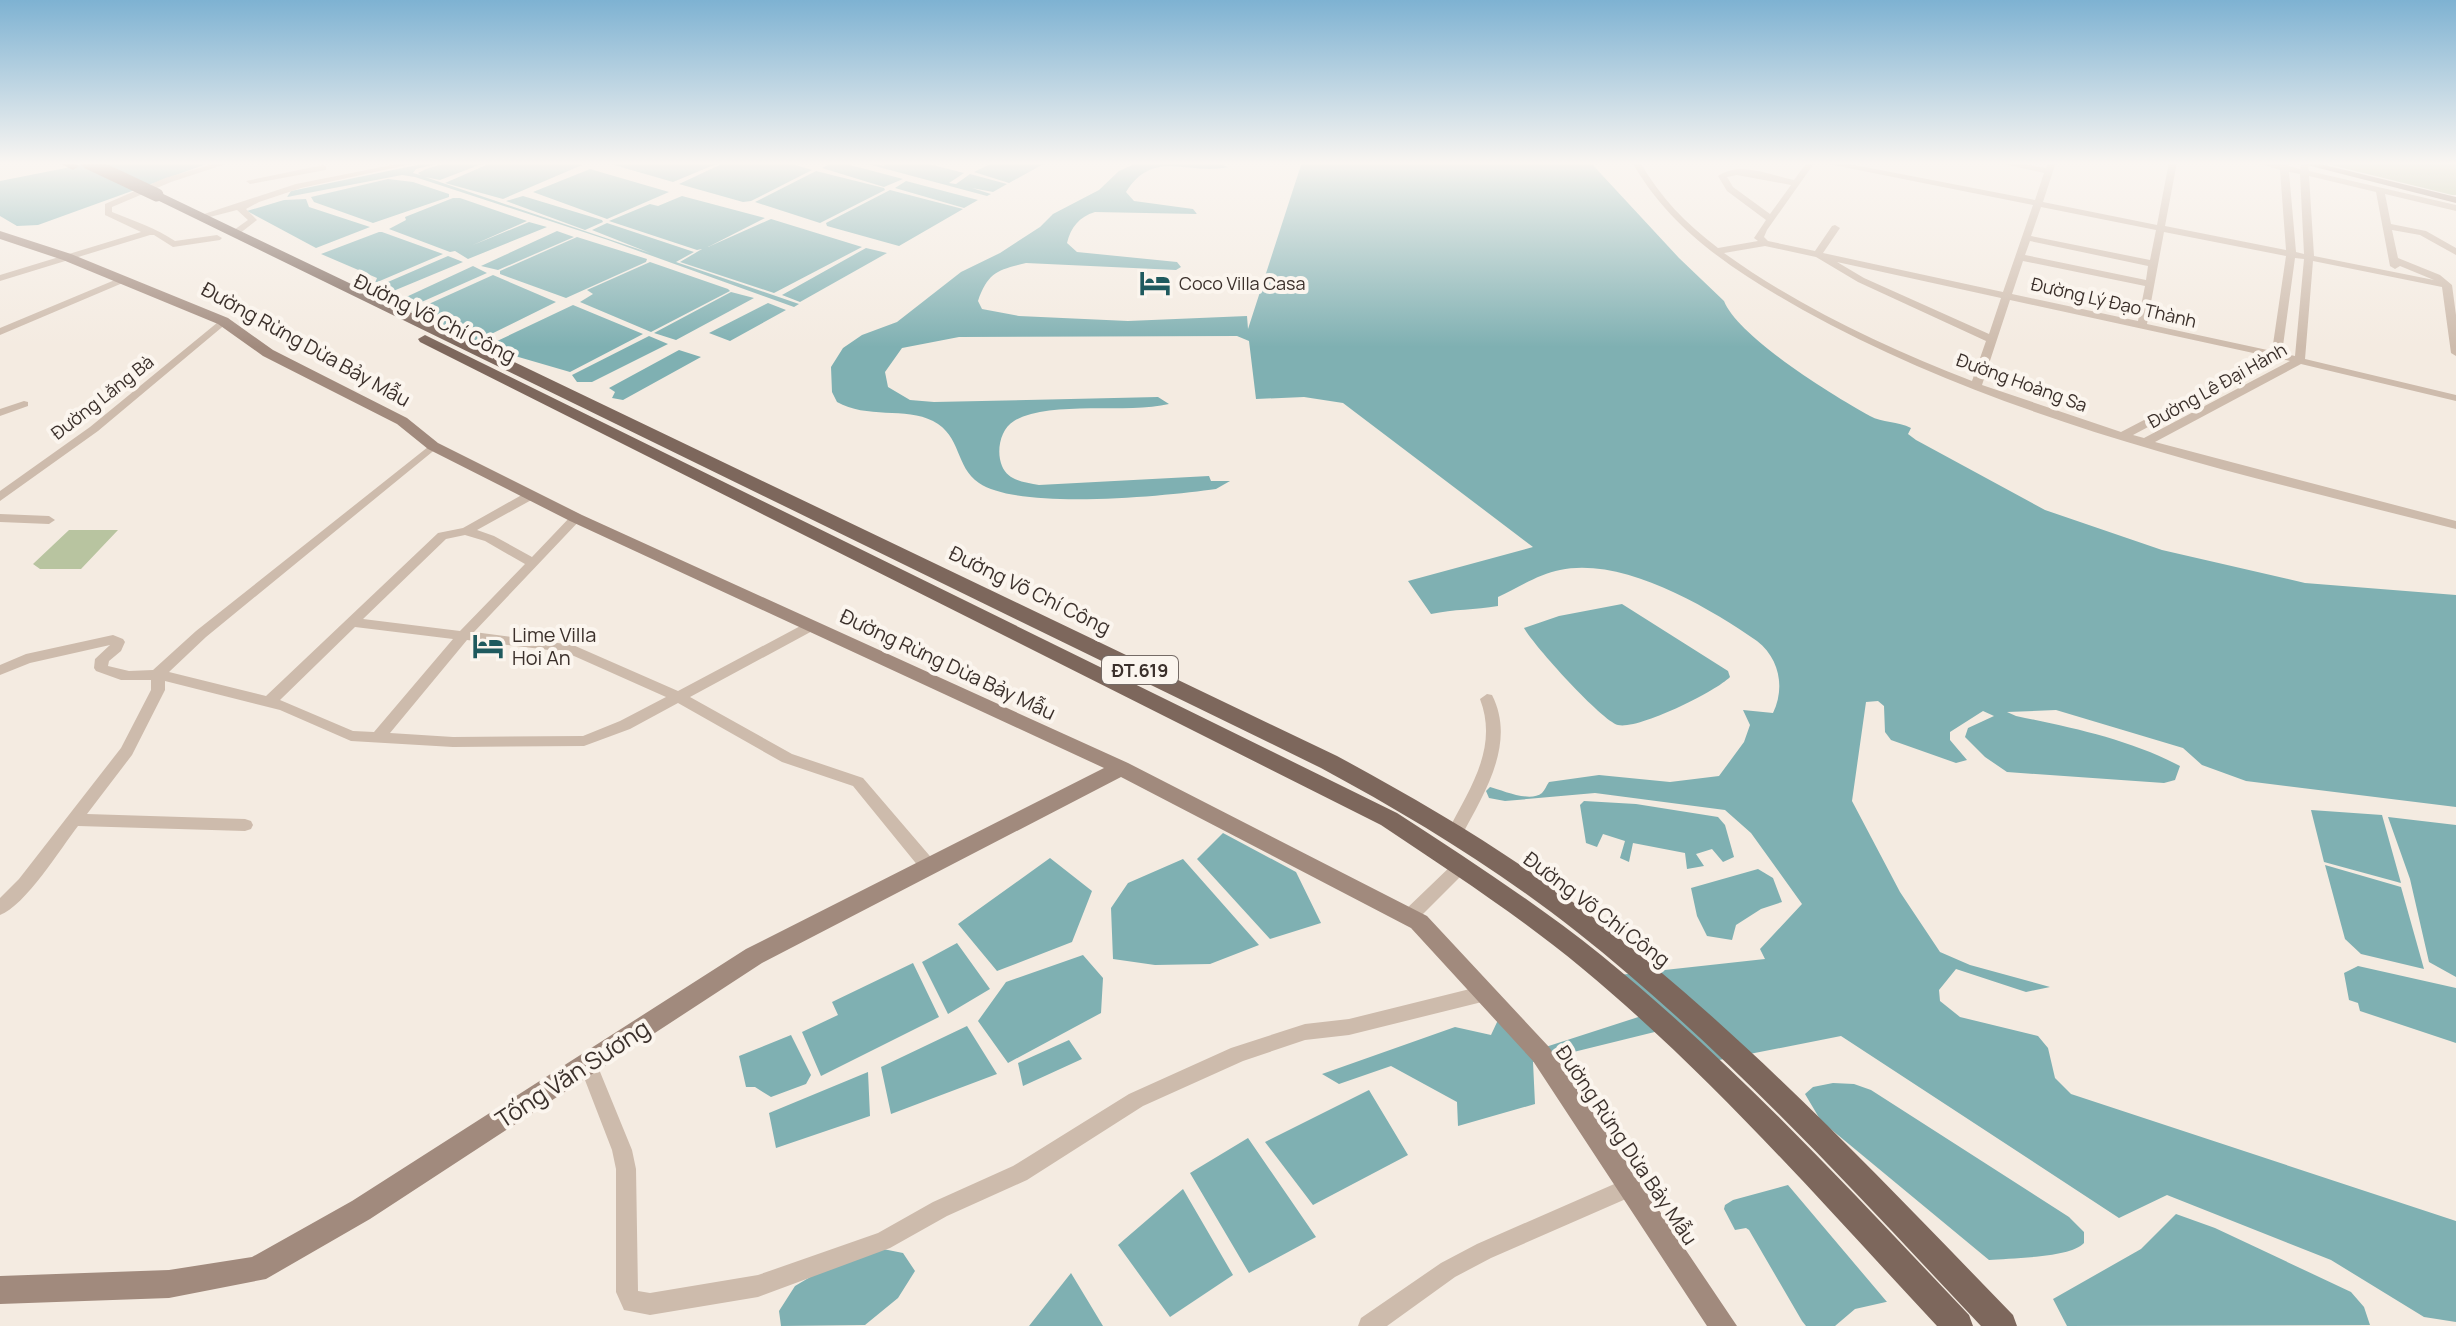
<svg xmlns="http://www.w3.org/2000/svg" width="2456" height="1326" font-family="Manrope,sans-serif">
<rect width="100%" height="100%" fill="#f4ebe1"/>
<!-- green -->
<path fill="#b8c4a0" d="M2319,162H2456V195H2452Z
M69,530H118L81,569H40L33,564Z"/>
<!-- water -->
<path fill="#7fb0b2" d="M96,162H212L38,225L17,226L0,216V181Z
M432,162H445L416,169L413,173L421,175L418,173C440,161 463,162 487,162L440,180L425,177L650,253L592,230L607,223L694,252L676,262L799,304L794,307L608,240L415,177L402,175L287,197L291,191Z
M493,162H567L582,165L503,199L445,183Z
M616,162H721L673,182L614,165Z
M726,162H786L812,170L751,201L743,202L679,184Z
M833,162H839L903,179L884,187L822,168Z
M860,162H879L874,163L884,166V162H921L964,173L949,183L956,184L970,174L1007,184L993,192L972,188L991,194L987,196Z
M994,162H1047L1009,183L974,172Z
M1139,162H1216L1228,167C1187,176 1154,148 1126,192L1134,201L1193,209L1197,214L1095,212C1079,217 1071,227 1067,243L1077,252L1177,262L1181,267L1176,270L1026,263C998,270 988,272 978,301L982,309L1019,316L1128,321L1247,316L1248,329L1302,162H1590L1679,258L1724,301C1739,338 1834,396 1870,416C1882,423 1898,421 1911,428L1908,434L1916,440L2045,510L2162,550L2305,583L2456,595V807L2246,781L2202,765L2183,748L2056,710L2007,712L2016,716C2073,728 2128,739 2180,766L2175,780L2164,783L2007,772L1985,757L1965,737L1968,728L1994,716L1983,711L1950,732V740L1967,760L1956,763L1891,740L1885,732L1884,706L1878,701L1866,702L1852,801L1900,892L1940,952L1970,965L2050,987L2026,992L1956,969L1939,990L1940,1001L1960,1017L2038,1036L2048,1048L2055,1078L2071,1094L2456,1221V1322L2424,1317L2331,1260L2167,1195L2119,1218L1841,1036L1719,1060L1679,1026L1533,1062L1535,1104L1458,1126L1457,1102L1391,1066L1339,1084L1322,1074L1455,1027L1491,1035L1498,1020L1527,1053L1660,1010L1619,975L1765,959L1760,949L1802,904L1751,833L1725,810L1595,793L1505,801L1489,798L1486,791L1490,787C1502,790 1530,803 1542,793C1545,790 1546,786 1549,782L1599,775L1670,782L1719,776L1744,742L1750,725L1743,710L1773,713C1785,688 1780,659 1757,641C1706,606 1623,557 1560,570C1539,574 1517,588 1498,597V606C1475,610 1454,609 1431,614L1408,581L1533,547L1343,403L1304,397L1256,399L1249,341L1237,336L959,337L902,348L885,372L888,387L910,400L934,402L1158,397L1169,404C1127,414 1049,400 1014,421C1000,429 996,452 1002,466C1008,481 1025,482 1039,485L1209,476L1211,481H1230L1216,489C1165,496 1020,511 979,483C955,467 962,436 933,421C906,407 866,419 837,402L832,392L831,367L843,348L862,335L897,322L961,272L1000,253L1040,227L1053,214L1099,190L1119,171Z
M590,169L669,192L607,219L533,192Z
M816,171L884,188L885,190L820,223L755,202Z
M388,179L413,182L449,194V197L373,223L314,202L311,197Z
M906,181L978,200L964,208L895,188Z
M890,190L963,209L899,246L827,226L826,223Z
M523,196L602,220L603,222L585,230L506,201Z
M682,196L765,218L708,247L771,219L862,247L774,293L680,262L702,249L697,250L609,221L650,204L658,206Z
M453,198H460L527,221L473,245L529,222L547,227L468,259L455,251L450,252L389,229L406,220L405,217Z
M306,199L309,207L370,227L316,248L247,211L284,200Z
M557,231L574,237L498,270L481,266Z
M379,232H382L443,254L375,283L377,278L321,254Z
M577,237L647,259L646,262L566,298L500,274V271Z
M866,248L887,253L800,302L782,295Z
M448,256L463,262L386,294L367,291Z
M650,262L728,289L730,291L651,332L580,302L593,294L587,290Z
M473,266L487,273L408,308L391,304Z
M493,275L556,302L479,340H471L411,312Z
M731,292L754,298L676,340L654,333Z
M768,303L786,310L730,341L709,333Z
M573,305L643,334L570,372L515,356L495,342Z
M649,336L668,344L592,382H577L572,375Z
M679,350L701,357L623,400L612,398L615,392L609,388Z
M1622,604L1728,671L1730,677C1715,692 1638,730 1618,725C1602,721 1534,646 1524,628L1559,616Z
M1584,801L1636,804L1718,817L1725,825L1734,857L1723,862L1712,849L1696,854L1704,866L1687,869L1685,853L1633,843L1629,862L1620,858L1625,841L1603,834L1597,847L1586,843L1580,805Z
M2311,810L2382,815L2401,883L2324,862Z
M2388,817L2456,825V977L2429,962L2410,879Z
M1223,833L1296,872L1321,923L1270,939L1197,859Z
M1050,858L1092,891L1072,942L997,971L958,924Z
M1183,859L1259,945L1210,964L1155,965L1113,959L1111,908L1128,883Z
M2325,865L2401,887L2424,969L2361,954L2345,939Z
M1758,869L1773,878L1782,902L1761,909L1736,925L1732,940L1707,936L1697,916L1691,888Z
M957,943L990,989L948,1014L922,962Z
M1083,955L1103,978L1101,1013L1008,1063L978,1021L1006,982Z
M913,963L939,1017L821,1076L802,1032L838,1015L832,1002Z
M2358,966L2456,988V1043L2360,1011L2358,1003L2349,1000L2344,973Z
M967,1026L997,1074L891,1114L881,1067Z
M791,1035L811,1075L806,1084L771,1097L755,1087H746L739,1056Z
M1069,1040L1082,1059L1023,1086L1018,1063Z
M868,1072L870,1116L776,1148L769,1113Z
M1833,1083L1854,1084L1871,1090L2069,1217L2084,1232V1243C2070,1258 2011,1258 1989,1260L1821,1121L1805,1094L1813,1087Z
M1369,1090L1408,1155L1313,1205L1265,1142Z
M1248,1138L1316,1237L1249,1273L1190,1173Z
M1788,1185L1887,1302H1886L1855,1309L1835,1326H1806L1802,1321L1749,1230L1746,1228L1735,1230L1724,1209L1725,1205L1733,1200Z
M1183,1189L1233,1275L1170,1317L1118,1245Z
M2176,1214L2215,1228L2351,1292L2364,1307L2370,1325L2067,1326L2053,1299L2141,1249Z
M878,1248L903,1253L915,1271L898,1298L865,1325L781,1326L779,1311L795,1286L817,1273Z
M1071,1273L1103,1326H1029Z"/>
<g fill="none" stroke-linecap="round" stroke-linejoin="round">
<!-- street -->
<path fill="#cdbbac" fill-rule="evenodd" d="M220,162H232L171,182L112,207V212C134,221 156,228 175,241L217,235L222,238L220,240L173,247L154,235H150L0,281V275L141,232L105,215V204L165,178Z
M407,162H421L301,188L259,202L246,209L257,220L239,234L231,232L248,220L237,210L202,219L198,216L296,184Z
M1632,162H1640C1660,197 1686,224 1718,248L1758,241L1754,238L1766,220L1727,191L1718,176C1740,161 1770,175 1794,180L1807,162H1815L1767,230L1764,237L1768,241L1815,251L1832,226L1835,225L1840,228L1823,253L2003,292L2033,205L1828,164L1824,162H1839L2035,200L2044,173L1994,162H2011L2046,168L2048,162H2056L2043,202L2157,225L2169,162H2177L2165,226L2286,250L2280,170L2255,162L2280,164V162H2288L2289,166L2300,169L2301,162H2307L2309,171L2456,205V211L2385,194L2391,224L2426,231L2456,248V255L2420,235L2392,230L2398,258L2440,275L2452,285L2456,315V356L2451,353L2442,287L2313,261L2305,359L2456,395V401L2301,364L2155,442L2456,521V529C2235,473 2005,422 1803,310C1736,272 1671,231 1632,162ZM2289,172L2300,174L2304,254L2296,252ZM1737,175L1791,185L1770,214L1733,187L1727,177ZM2309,176L2376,192L2390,266L2395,269L2400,266L2434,280L2314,256ZM2041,207L2156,230L2150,260L2031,236ZM2164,232L2286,256L2272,351L2147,324ZM2030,241L2148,266L2146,280L2025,255ZM1765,246L1816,257L1858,282L1986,341L1972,381C1886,348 1799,307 1724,253ZM2295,258L2304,259L2295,356L2282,353ZM2023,261L2145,286L2138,321L2012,294ZM1837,262L2001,298L1989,334L1864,278ZM2010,300L2267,356L2121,432L1982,385ZM2278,358L2290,361L2144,438L2133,435Z
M323,165L326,166V170L250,184L246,181Z
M122,277L125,278V282L0,335V328Z
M223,318L227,319V323L98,431L0,501V491L90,427Z
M24,401L28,402V406L0,416V409Z
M433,443L437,444V448L206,637L169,672L266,696L438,533L463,528L527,492H535L537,495L535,498L477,530L494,536L532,557L572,515H580L582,518L474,632L573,645L678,691L806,623H816L818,626L816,629L690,697L792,754L863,778L935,862L937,867L935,872L929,873L923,872L853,786L782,762L678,703L630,729L584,746L453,747L351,741L280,710L165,681V690L132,755L87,814L245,819L251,821L253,825L251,829L245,831L78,826C61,848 25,906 0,915V898L19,879L121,748L151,690V680H121L96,671L94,668L95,659L110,645L30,663L0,675V665L26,654L113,635L123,639L125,642L121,651L109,661L108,666L129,671L153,670L196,631ZM465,535L485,541L525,564L460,631L363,619L446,539ZM355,627L453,639L374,732L353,731L280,700ZM467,640L565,652L666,697L620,721L583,736L453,737L390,733Z
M0,514L49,516L55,520L49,524L0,522Z
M1487,694L1492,695C1517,744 1483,795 1461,837L1455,839L1449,837L1447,833C1469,789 1499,749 1480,699Z
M1461,860L1467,862L1469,866L1467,870L1415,922L1409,924L1403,922L1401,917L1403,912L1455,862Z
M1482,986L1488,989L1491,994L1488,999L1482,1002L1349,1035L1305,1040L1243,1061L1143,1106L1027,1180L947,1216L890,1248L758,1297L650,1315L624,1310L616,1292V1169L612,1150L578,1062L580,1056L587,1054L594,1056L596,1062L632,1150L636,1169L638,1291L650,1293L758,1275L878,1233L933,1202L1013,1166L1129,1094L1231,1048L1305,1024L1349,1019Z
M1628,1178L1635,1181L1638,1188L1635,1195L1491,1258L1455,1277L1387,1326H1358L1361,1318L1441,1263L1477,1244Z"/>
<!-- secondary -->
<path fill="#a18a7d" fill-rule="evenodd" d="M2295,162H2312L2456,197V203Z
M0,231L71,254L228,318L273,350L407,418L438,443L582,515L1128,763L1427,916L1549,1047L1737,1326H1707L1533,1061L1411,928L1121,777L762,963L370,1219L266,1279L169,1298L0,1304V1276L169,1270L252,1257L352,1201L746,949L1104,768L570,521L428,449L397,424L263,356L218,324L63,260L0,239Z"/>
<!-- primary -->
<path fill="#7d675c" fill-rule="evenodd" d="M57,162H73L79,166L73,170Z
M157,191L1337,756C1426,804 1514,856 1594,918C1747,1036 1879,1177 2013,1315L2017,1326H1981C1852,1189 1725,1049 1577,932C1497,869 1410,816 1321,768L153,198L151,195Z
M425,335L1397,813C1466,858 1536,903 1601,955C1734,1063 1851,1191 1969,1315L1973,1326H1937C1823,1204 1712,1076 1583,969C1519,916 1450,871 1381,825L420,342L418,339Z"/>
<!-- primary-bridge -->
<path stroke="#7d675c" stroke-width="13" d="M87,162L157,195"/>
</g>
<!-- sky -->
<linearGradient id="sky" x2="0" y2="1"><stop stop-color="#7eb2d2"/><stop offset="0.47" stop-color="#faf6f2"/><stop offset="1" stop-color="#faf6f2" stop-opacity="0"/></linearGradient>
<rect width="2456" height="347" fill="url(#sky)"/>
<!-- icons -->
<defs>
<symbol id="hotel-bare" viewBox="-9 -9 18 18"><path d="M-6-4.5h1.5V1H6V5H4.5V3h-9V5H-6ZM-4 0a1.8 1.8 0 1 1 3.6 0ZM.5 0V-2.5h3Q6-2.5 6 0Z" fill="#1f5a5e" stroke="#fbf5ee" stroke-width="2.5" paint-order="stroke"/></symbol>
</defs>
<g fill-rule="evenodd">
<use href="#hotel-bare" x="1133" y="261" width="44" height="44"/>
<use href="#hotel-bare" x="466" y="624" width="44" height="44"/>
</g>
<g text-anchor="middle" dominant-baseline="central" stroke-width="8" stroke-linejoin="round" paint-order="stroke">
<!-- far-poi labels -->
<g font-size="18" fill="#3b302b" stroke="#fbf5ee" text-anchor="start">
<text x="1179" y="283">Coco Villa Casa</text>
</g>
<!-- far-street labels -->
<g font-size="18" fill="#3b302b" stroke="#fbf5ee">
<text transform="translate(2114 302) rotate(13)">Đường Lý Đạo Thành</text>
<text transform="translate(2022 382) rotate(20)">Đường Hoàng Sa</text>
<text transform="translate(2217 385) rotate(-29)">Đường Lê Đại Hành</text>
<text transform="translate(102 397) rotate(-38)">Đường Lăng Bà</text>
</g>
<!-- shield labels -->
<rect fill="#fbf5ee" stroke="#756b66" stroke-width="2" x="1102" y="656" width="76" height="28" rx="6"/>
<g font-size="18" font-weight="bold" fill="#3b302b">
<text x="1140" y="670">ĐT.619</text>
</g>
<!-- street labels -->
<g font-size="20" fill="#3b302b" stroke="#fbf5ee">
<text transform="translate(435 318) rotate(26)">Đường Võ Chí Công</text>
<text transform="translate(306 344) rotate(29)">Đường Rừng Dừa Bảy Mẫu</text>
<text transform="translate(1030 590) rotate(26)">Đường Võ Chí Công</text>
<text transform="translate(948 664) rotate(25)">Đường Rừng Dừa Bảy Mẫu</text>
<text transform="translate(1597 909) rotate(37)">Đường Võ Chí Công</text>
<text transform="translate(1627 1145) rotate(56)">Đường Rừng Dừa Bảy Mẫu</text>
</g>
<!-- poi labels -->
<g font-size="20" fill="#3b302b" stroke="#fbf5ee" text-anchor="start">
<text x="512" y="634">Lime Villa<tspan x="512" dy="23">Hoi An</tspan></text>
</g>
<!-- near-street labels -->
<g font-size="24" fill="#3b302b" stroke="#fbf5ee">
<text transform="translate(572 1073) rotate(-33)">Tống Văn Sương</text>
</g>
</g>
</svg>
